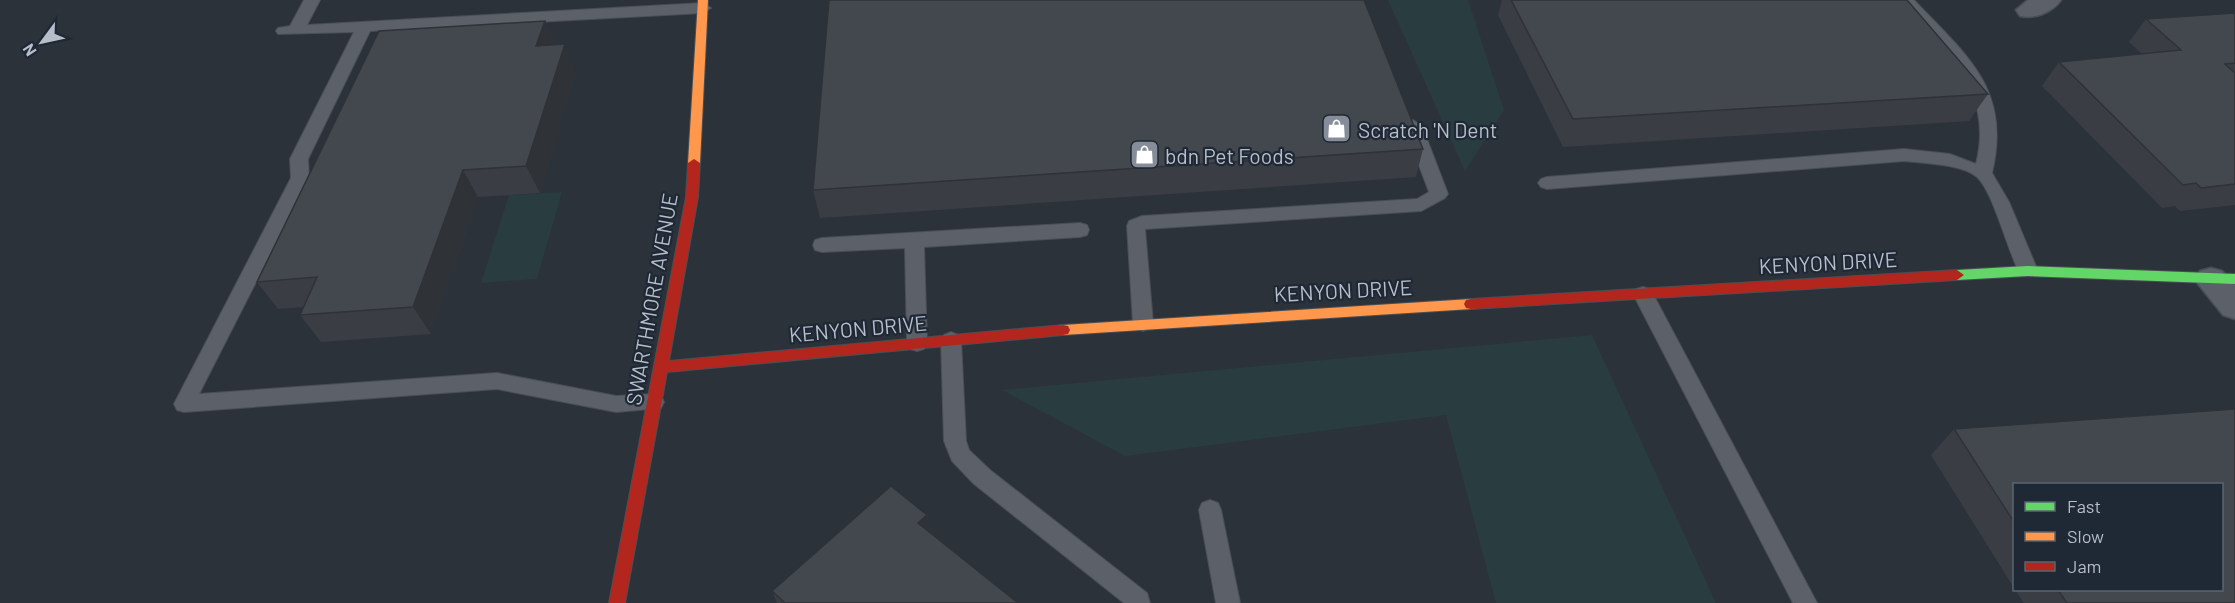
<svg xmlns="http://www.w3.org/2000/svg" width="2235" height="603" font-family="Barlow,sans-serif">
<rect width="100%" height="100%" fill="#2c323a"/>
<!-- green -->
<path fill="#293c40" d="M1388,0H1468L1504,110L1465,171Z
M562,192L537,279L481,283L509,195Z
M1592,335L1716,603H1496L1446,415L1125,456L1002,390Z"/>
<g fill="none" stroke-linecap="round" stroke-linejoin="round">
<defs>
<path id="lane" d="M304,0H320L307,25L703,3L711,8L703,13L370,31L308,159L309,178L199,394L497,373L616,396L654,394L661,396L664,402L661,408L616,412L497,389L184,412L177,410L174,404L291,178L290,159L354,32L278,34L276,31L278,28L290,26Z
M1897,0H1914C1967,56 2012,89 1992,173L2009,202L2038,271L2035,276H2021C2008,253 1994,193 1977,177C1962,164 1923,163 1904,161L1547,189L1541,187L1538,183L1541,179L1547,177L1904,149L1950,154L1976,164C1996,83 1938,56 1897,0Z
M1413,120L1422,126L1448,194L1445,198L1421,211L1145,229L1153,323L1150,328L1143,331L1136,328L1133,323L1127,226L1129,221L1142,216L1417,199L1429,192L1404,126Z
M1080,223L1087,225L1089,230L1087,235L1080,237L924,247L927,343L924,349L917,351L910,349L907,343L905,248L822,252L815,250L813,245L815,240L822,238Z
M1643,287L1650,289L1653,294L1817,603H1793L1633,294L1636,289Z
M951,332L958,335L961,340L966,441L969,450L990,470L1147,593L1150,603H1124L974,484L952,461L944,441L941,340L944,335Z
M1210,500L1218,503L1221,510L1240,603H1216L1199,510L1202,503Z"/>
<path id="street" d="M2028,0H2061C2052,13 2034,19 2020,16L2016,10Z
M2211,268L2222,271L2235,285V319L2223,315L2195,280L2200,271Z"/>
<path id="fast" d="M2028,266L2235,274V284L2028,276L1957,280L1950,275L1957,270Z"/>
<path id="slow" d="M698,0H708L700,163L694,167L688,163Z
M1471,299L1476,300L1478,304L1476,308L1471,309L1063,335L1058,334L1056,330L1058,326L1063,325Z"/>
<path id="jam" d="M694,159L700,163L698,197L669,361L1063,325L1068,326L1070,330L1068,334L1063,335L667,372L625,603H609L686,197L688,163Z
M1957,270L1964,275L1957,280L1471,309L1466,308L1464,304L1466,300L1471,299Z"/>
</defs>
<!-- lane casing -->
<use href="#lane" stroke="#4a4e54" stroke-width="2"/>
<!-- street casing -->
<use href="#street" stroke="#4a4e54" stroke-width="3"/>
<!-- fast casing -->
<use href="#fast" stroke="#4a4e54" stroke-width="2"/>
<!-- slow casing -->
<use href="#slow" stroke="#4a4e54" stroke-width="2"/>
<!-- jam casing -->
<use href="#jam" stroke="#4a4e54" stroke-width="2"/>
<!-- lane -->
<use href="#lane" fill="#5c6068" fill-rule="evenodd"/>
<!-- street -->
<use href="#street" fill="#5c6068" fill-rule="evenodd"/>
<!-- fast -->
<use href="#fast" fill="#63d668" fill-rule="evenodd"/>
<!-- slow -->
<use href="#slow" fill="#ff974d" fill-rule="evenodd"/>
<!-- jam -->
<use href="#jam" fill="#b3261e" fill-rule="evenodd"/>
</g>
<!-- wall -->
<path fill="#3a3e44" d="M1502,0H1907L1988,94L1969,121L1563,147L1498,15Z
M2235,13V205L2180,211L2175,206L2162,208L2042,86L2059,62L2142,54L2129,42L2146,19Z
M545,21L555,45L576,72L540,193L478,197L431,334L321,342L300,315L304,307L278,309L257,282Z
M1423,149L1416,177L820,218L813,190Z
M2235,409V603H2024L2015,590H2222V484H2014V588L1931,455L1954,429Z
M927,515L932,534L1018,603H777L772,591Z"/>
<!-- shaded-wall -->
<path fill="#2f3237" d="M545,21L557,49L536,46Z
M565,44L576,72L540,193L526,166Z
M463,170L478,197L431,334L413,307Z
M927,515L933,540L918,523Z"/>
<!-- building -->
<path fill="#43484f" stroke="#2f3237" stroke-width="1.5" d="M829,0H1364L1423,149L813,190Z
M1511,0H1907L1988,94L1573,119Z
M2235,13V63L2225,64L2235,73V184L2201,188L2196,183L2183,185L2059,62L2181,50L2146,19Z
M545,21L536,46L565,44L526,166L463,170L413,307L300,315L317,277L257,282L379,31Z
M2235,409V603H2067L2058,590H2222V484H2014V522L1954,429Z
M891,486L927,515L918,523L1018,603H785L772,591Z"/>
<!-- icons -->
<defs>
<symbol id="shop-square" viewBox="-11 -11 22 22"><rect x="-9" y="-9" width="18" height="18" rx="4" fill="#868d98" stroke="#1f2835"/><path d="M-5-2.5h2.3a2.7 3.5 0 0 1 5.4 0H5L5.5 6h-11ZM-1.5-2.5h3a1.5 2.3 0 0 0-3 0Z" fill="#fff"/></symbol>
</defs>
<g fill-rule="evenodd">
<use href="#shop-square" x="1320" y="112" width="33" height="33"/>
<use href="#shop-square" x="1128" y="138" width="33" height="33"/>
</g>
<g text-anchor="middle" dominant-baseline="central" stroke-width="4.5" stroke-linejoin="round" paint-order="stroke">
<!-- poi labels -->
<g font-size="21" fill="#b6beca" stroke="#1f2835" text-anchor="start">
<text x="1358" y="129">Scratch 'N Dent</text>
<text x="1165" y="155">bdn Pet Foods</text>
</g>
<!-- street labels -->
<g font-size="21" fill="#b6beca" stroke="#1f2835">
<text transform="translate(1828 262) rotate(-3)">KENYON DRIVE</text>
<text transform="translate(1343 290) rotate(-3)">KENYON DRIVE</text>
<text transform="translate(651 299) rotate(-80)">SWARTHMORE AVENUE</text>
<text transform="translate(858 328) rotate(-5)">KENYON DRIVE</text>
</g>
</g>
<!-- legend -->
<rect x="2013" y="483" width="210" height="108" fill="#1f2835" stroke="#5b6471" stroke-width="1.5"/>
<rect x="2025" y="502" width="30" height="9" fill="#63d668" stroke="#5b6471" stroke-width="1.5"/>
<text x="2067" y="513" font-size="18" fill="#b6beca">Fast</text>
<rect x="2025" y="532" width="30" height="9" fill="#ff974d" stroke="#5b6471" stroke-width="1.5"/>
<text x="2067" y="543" font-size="18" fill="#b6beca">Slow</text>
<rect x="2025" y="562" width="30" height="9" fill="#b3261e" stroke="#5b6471" stroke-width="1.5"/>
<text x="2067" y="573" font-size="18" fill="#b6beca">Jam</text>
<!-- north arrow -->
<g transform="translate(42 42) rotate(237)" stroke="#1f2835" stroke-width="4.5" paint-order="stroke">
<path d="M0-4.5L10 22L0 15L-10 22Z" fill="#b6beca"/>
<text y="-9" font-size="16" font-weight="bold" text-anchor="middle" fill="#b6beca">N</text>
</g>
</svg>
